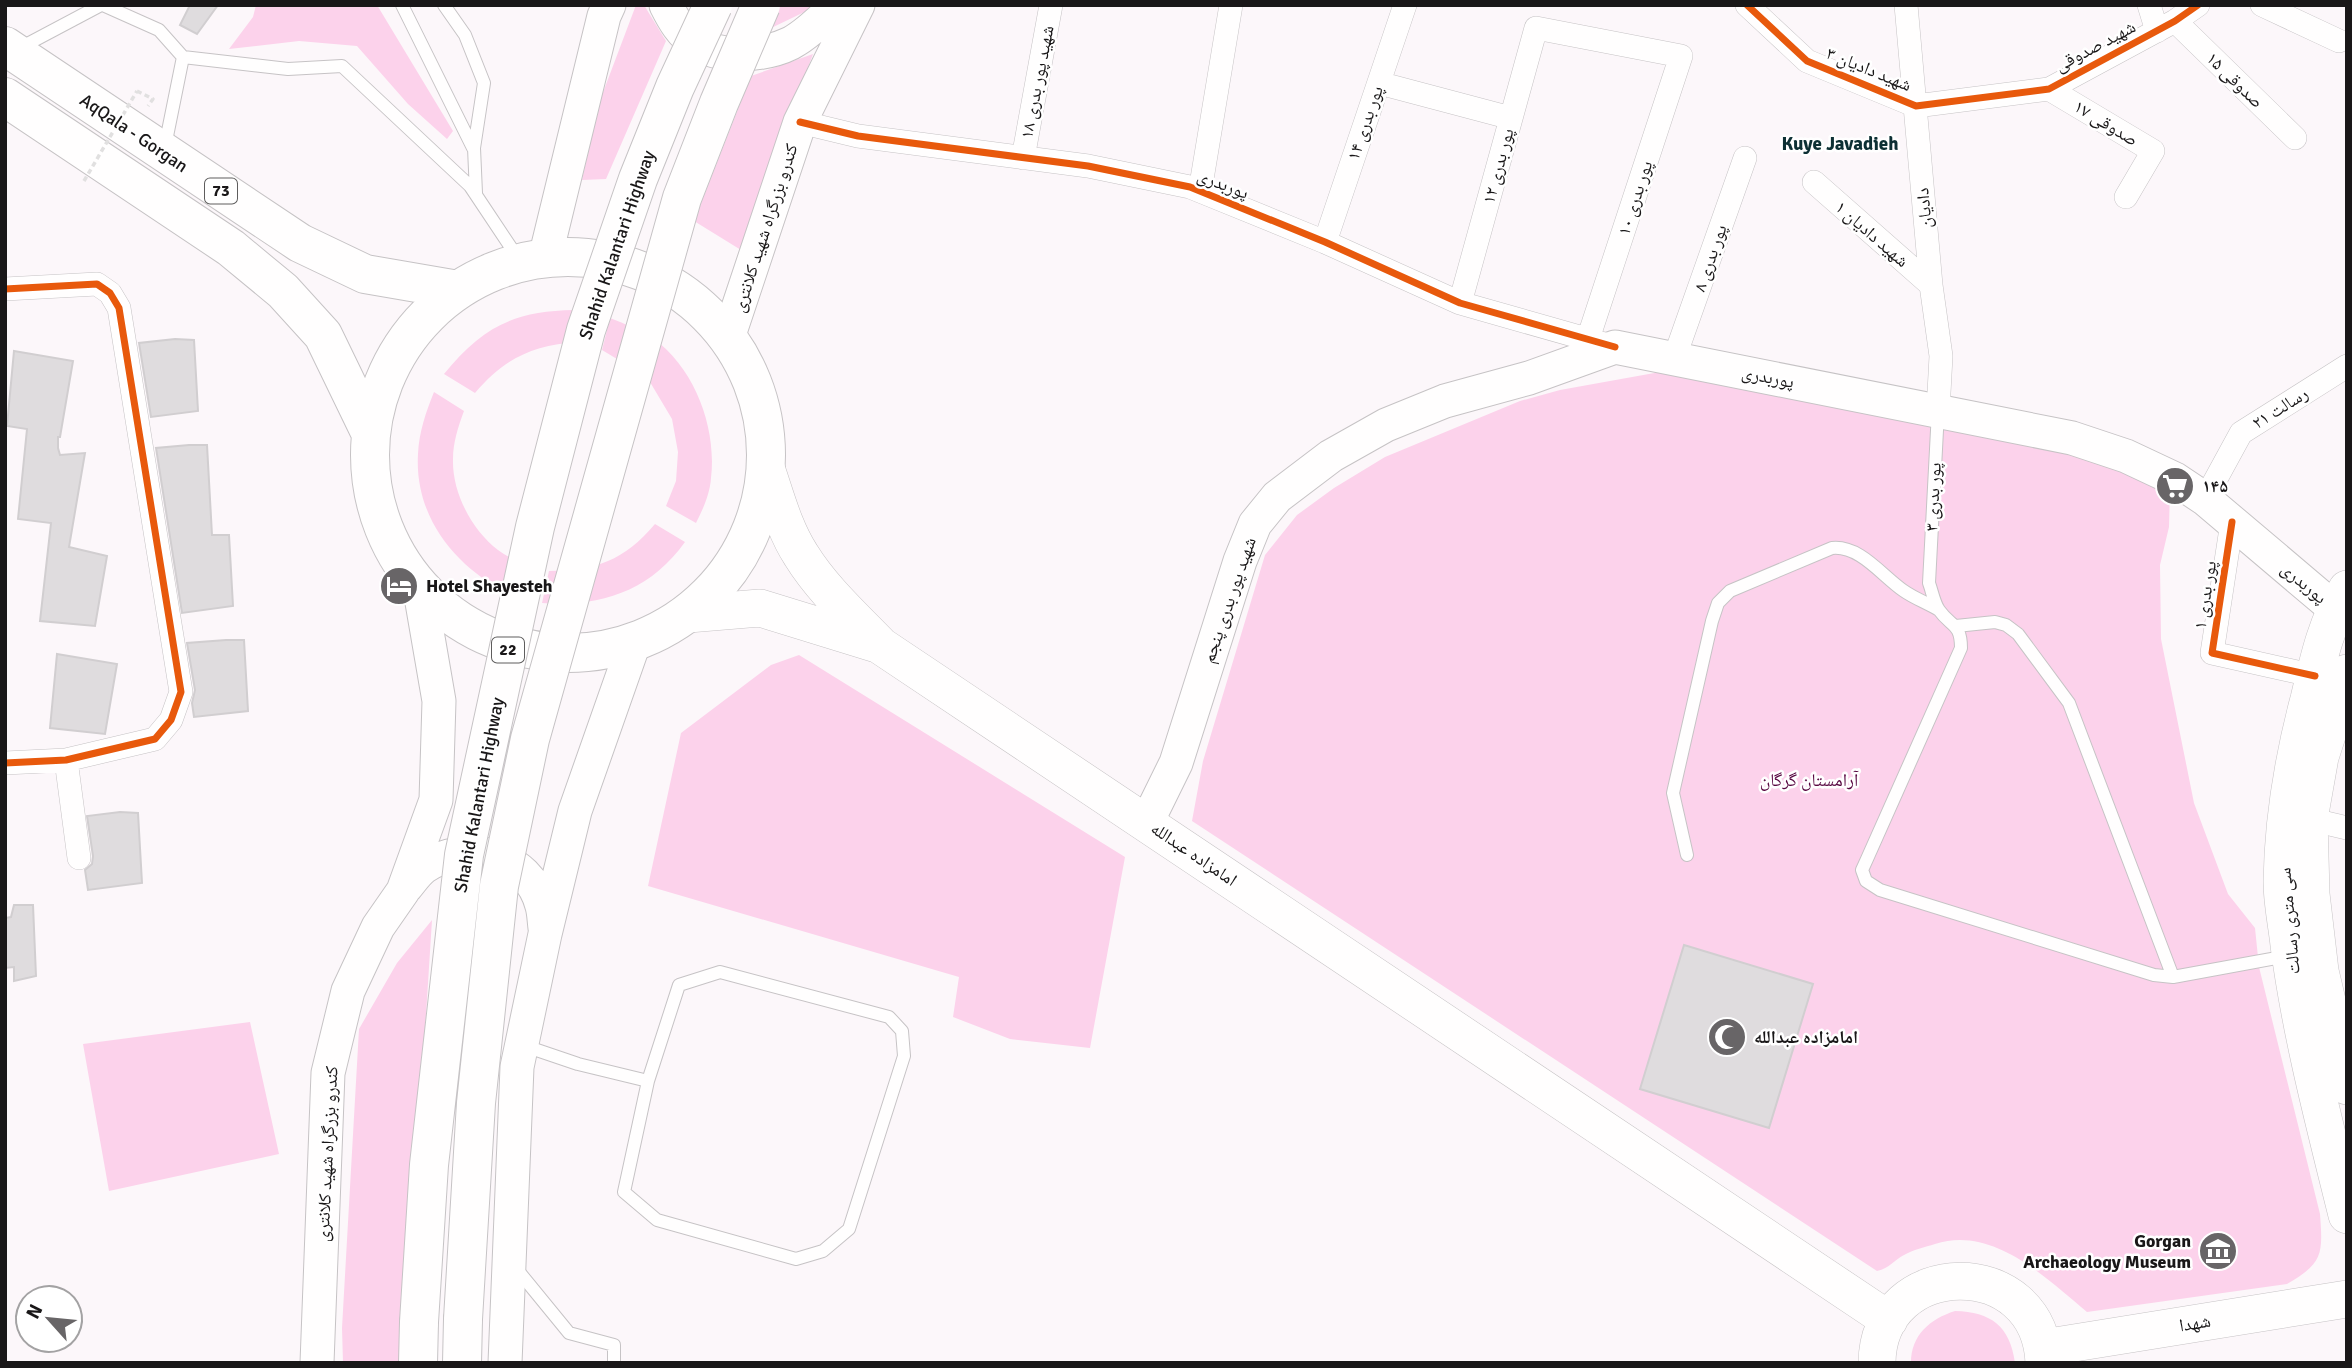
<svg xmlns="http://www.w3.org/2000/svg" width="2352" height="1368" font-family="Signika,'Noto Naskh Arabic',sans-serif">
<rect width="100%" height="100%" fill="#fcf7fa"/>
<!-- green -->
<path fill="#fcd2eb" d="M256,5H377L453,131L447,139L408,104L357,46L299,41L229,49L253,17Z
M636,5H644L666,41L606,179L582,180L599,103Z
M780,5H819L767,30Z
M813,54L741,250L694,221L751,76Z
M574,310L578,342C533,345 505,358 475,393L444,374C482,327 514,311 574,310Z
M610,318C625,324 641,330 654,339C695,369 717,428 711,478C710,494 703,509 696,523L666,506L676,481L678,452L672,419L647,377L602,350Z
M1671,370L2080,452L2170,488L2169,527L2160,565L2161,639L2194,803L2228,894L2255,928L2259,967L2320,1214C2323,1255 2323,1263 2287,1284L2087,1312C2046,1278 1993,1225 1935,1244C1925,1247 1913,1250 1904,1255C1894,1260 1890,1268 1877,1271L1192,821L1203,761L1265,555L1297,515L1334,488L1385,457L1520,401L1560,390Z
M434,392L464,411C458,427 453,443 453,459C452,493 472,530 498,550C507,557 518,561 527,567L519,598C461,574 414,521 418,454C419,432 426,412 434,392Z
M655,524L685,542C650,591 601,607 542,603L549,571C596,570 624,561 655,524Z
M799,655L1125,857L1090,1048L1010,1039L953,1017L959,977L648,886L681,733L771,665Z
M432,920L404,1363H343L342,1328L359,1029L397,963Z
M250,1022L279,1154L109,1191L83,1044Z
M1955,1311C1991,1312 2010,1326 2015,1363H1911C1911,1335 1930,1319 1955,1311Z"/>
<!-- building -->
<path fill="#dfdcde" stroke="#d1ced0" stroke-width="2" d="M190,5H218L197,34L180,25Z
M175,339L194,340L198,411L151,417L139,343Z
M14,351L73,361L60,437H58V448L60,455L85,453L69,547L107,556L95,626L40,621L51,523L18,519L27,429L7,426Z
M189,445H207L212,535H229L233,606L182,613L156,448Z
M226,640H244L248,711L194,717L192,703L195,690L187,643Z
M57,654L117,664L105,734L50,728Z
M120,812L138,813L142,883L88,890L85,870L92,864L93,856L87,816Z
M14,905H33L36,976L14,981V967L5,968V918L11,917Z
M1684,945L1813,984L1769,1128L1640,1089Z"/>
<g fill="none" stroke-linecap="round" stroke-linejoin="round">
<defs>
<path id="lane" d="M103,5L159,30L183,57L288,69L342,66L470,186L520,261
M402,5L473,148
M444,5L465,35L484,83L474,148L476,193
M18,49L101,5
M165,146L183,57
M1938,411L1929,583C1932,591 1934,603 1939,610C1951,627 1961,623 1961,648L1867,859L1862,870L1866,881L1880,890L2154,975L2173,977L2288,956
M1956,626L1995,622L2006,625L2018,634L2069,703L2173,977
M1687,855L1673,793L1712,621L1718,603L1730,591L1832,548C1860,545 1882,576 1904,591C1914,598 1927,603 1939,610
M522,1045L578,1064L648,1081L679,985L720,972L889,1017L902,1031L904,1056L849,1229L823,1251L796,1259L657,1220L624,1192L648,1081
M515,1267L569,1333L614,1345V1363"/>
<path id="street" d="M1747,5L1807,61L1916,106L2049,89L2175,21L2198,5
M1906,5L1931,285L1941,356L1938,411
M2149,5L2157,31
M2262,5L2339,41
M2175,21L2295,138
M1379,83L1511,118
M2049,89L2153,151L2126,197
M800,122L858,136L1088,166L1190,187L1325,242L1460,303L1615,347
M1023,158L1051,5
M1814,182L1931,285
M1200,191L1231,5
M1325,242L1405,5
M5,289L97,284L110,293L119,308L181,692L171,720L155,739L66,760L5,763
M1460,303L1536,28L1681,56L1588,339
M1674,359L1745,158
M2205,499L2241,433L2347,366
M2232,522L2212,653L2315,676
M66,760L79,858
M2309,819L2347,828"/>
<path id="secondary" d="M666,5C673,19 682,35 696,43C721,59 765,56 791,43C808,34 823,18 837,5
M545,258L604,16L609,5
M728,338L800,122L858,5
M1147,822L1176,763L1240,561L1255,524L1277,497L1331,456L1386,425L1445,401L1529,378L1615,347L2072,438L2126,456L2175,479L2205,499L2335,609
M406,887C412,880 417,872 424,867C466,839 529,854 542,906C544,913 544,921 545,928
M317,1363L328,1073L348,991L378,927L403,891L436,800L439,701L420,591
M505,1363L517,1067L545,934L575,811L633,646"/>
<path id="primary" d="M766,468C776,497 784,529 801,555C822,589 853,617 881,646L1889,1320
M2347,589C2326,623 2318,661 2309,699C2293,759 2283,819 2282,882C2282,903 2287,925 2289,945C2301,1036 2325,1126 2347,1215
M688,614L760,608L877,644
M2347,673L2320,757L2309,819L2311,894L2320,971L2347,1086
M2043,1348L2347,1299
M1877,1363C1878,1256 2040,1252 2044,1363"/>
<path id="highway" d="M5,46L300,243L365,274L458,290
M5,97L231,248L283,291L323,335L370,432
M370 455a198 198 0 1 1 396 0a198 198 0 1 1-396 0Z
M418,1363L419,1322
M462,1363L463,1319"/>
</defs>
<!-- lane casing -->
<use href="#lane" stroke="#c6c3c5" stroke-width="14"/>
<!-- street casing -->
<use href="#street" stroke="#c6c3c5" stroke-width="24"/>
<!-- secondary casing -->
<use href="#secondary" stroke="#c6c3c5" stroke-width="35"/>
<!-- primary casing -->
<use href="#primary" stroke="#c6c3c5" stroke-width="38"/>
<!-- highway casing -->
<use href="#highway" stroke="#c6c3c5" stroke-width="40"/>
<!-- path -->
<path stroke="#e1e0e0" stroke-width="3.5" stroke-dasharray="5 3.5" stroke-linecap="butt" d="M137,91L153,99L148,106"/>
<!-- lane -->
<use href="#lane" stroke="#fffefe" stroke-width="12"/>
<!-- street -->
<use href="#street" stroke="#fffefe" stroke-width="23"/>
<!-- secondary -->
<use href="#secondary" stroke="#fffefe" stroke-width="33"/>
<!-- primary -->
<use href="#primary" stroke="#fffefe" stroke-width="37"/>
<!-- highway -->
<use href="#highway" stroke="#fffefe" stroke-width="38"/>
<defs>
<path id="highway-bridge" d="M463,1319L476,1103L499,886L530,739L682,198L719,103L761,5
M419,1322L429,1165L464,855L535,527L586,330L638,179L675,87L713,5"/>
</defs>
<!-- highway-bridge casing -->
<use href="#highway-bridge" stroke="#c6c3c5" stroke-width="40" stroke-linecap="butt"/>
<!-- path-bridge -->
<path stroke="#e1e0e0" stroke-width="3.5" stroke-dasharray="5 3.5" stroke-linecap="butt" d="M84,181L137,91"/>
<!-- highway-bridge -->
<use href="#highway-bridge" stroke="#fffefe" stroke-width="38"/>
<defs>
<path id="cycleway" d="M1747,5L1807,61L1916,106L2049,89L2175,21L2198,5
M800,122L858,136L1088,166L1190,187L1325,242L1460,303L1615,347
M5,289L97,284L110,293L119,308L181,692L171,720L155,739L66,760L5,763
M2232,522L2212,653L2315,676"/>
</defs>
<!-- cycleway casing -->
<use href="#cycleway" stroke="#fff" stroke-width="11"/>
<!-- cycleway -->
<use href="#cycleway" stroke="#e8590c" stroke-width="7"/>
</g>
<!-- icons -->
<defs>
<symbol id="supermarket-disc" viewBox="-11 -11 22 22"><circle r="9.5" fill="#686567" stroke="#fff"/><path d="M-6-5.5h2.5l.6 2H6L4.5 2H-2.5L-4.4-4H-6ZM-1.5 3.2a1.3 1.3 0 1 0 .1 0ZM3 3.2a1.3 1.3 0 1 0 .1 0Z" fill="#fff"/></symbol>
<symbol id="hotel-disc" viewBox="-11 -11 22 22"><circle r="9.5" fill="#686567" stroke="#fff"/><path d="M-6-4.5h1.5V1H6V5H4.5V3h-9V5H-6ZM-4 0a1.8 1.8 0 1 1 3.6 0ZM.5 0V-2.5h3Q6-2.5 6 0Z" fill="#fff"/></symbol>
<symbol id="mosque-disc" viewBox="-11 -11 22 22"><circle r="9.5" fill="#686567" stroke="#fff"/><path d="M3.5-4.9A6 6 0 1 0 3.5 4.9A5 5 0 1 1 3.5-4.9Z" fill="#fff"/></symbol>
<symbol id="museum-disc" viewBox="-11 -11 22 22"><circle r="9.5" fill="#686567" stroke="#fff"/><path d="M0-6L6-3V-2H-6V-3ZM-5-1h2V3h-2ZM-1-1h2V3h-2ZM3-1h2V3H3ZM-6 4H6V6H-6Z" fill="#fff"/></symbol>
</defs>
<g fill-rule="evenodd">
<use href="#supermarket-disc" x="2153" y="464" width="44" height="44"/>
<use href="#hotel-disc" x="377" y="564" width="44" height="44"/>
<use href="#mosque-disc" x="1705" y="1015" width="44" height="44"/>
<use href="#museum-disc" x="2196" y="1229" width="44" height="44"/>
</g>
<g text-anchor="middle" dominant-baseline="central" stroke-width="5" stroke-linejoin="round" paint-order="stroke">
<!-- shield labels -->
<g fill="#fff" stroke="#5e5d5d" stroke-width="2">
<rect x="205" y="178.5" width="32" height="25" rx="5"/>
<rect x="492" y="637.5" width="32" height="25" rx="5"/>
</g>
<g font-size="16" font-weight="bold" fill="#191718">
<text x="221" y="191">73</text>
<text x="508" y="650">22</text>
</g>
<!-- street labels -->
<g font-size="18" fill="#191718" stroke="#fff">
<text transform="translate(2095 46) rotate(-28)">شهید صدوقی</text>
<text transform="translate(1869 69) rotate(22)">۳ شهید دادیان</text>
<text transform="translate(2235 80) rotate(44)">۱۵ صدوقی</text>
<text transform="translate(1037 82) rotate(-79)">شهید پور بدری ۱۸</text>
<text transform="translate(1365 123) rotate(-71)">پور بدری ۱۴</text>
<text transform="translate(2106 123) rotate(31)">۱۷ صدوقی</text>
<text transform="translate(134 133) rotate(34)">AqQala - Gorgan</text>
<text transform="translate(1498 166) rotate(-75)">پور بدری ۱۲</text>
<text transform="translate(1223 184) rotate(21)">پوربدری</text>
<text transform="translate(1635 198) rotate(-72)">پور بدری ۱۰</text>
<text transform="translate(1924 208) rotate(-95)">دادیان</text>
<text transform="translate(765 228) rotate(-72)">کندرو بزرگراه شهید کلانتری</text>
<text transform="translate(1872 234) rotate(41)">۱ شهید دادیان</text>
<text transform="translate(617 245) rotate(-71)">Shahid Kalantari Highway</text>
<text transform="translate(1710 258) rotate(-71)">پور بدری ۸</text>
<text transform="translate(1768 377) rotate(11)">پوربدری</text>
<text transform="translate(2280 408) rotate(-32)">۲۱ رسالت</text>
<text transform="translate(1933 497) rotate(-87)">پور بدری ۳</text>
<text transform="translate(2304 583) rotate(40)">پوربدری</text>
<text transform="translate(2205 595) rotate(-81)">پور بدری ۱</text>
<text transform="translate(1229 600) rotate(-71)">شهید پور بدری پنجم</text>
<text transform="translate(479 795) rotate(-79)">Shahid Kalantari Highway</text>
<text transform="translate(1194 854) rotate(34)">امامزاده عبدالله</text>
<text transform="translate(2289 921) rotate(-95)">سی متری رسالت</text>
<text transform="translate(327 1154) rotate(-87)">کندرو بزرگراه شهید کلانتری</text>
<text transform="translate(2195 1323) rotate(-9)">شهدا</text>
</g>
<!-- poi labels -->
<g font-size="18" font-weight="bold" fill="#191718" stroke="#fff" text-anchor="start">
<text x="2202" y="486">۱۴۵</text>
<text x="426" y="586">Hotel Shayesteh</text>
<text x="1754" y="1037">امامزاده عبدالله</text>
<text x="2191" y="1241" text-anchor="end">Gorgan<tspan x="2191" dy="21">Archaeology Museum</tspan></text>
</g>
<!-- park labels -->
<g font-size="18" fill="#580842" stroke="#fff">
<text x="1809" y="780">آرامستان گرگان</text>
</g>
<!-- neighbourhood labels -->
<g font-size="19" font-weight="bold" fill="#0d3034" stroke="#fff">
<text x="1840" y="144">Kuye Javadieh</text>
</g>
</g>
<!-- border -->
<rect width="2352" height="1368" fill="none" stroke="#191718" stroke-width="14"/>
<!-- north arrow -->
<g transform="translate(49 1319) rotate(297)"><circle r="33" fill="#ffffff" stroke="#a3a2a3" stroke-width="2"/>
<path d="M0-5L12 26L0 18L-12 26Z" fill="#686567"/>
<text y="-10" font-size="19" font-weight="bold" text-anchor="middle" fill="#191718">N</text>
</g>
</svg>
